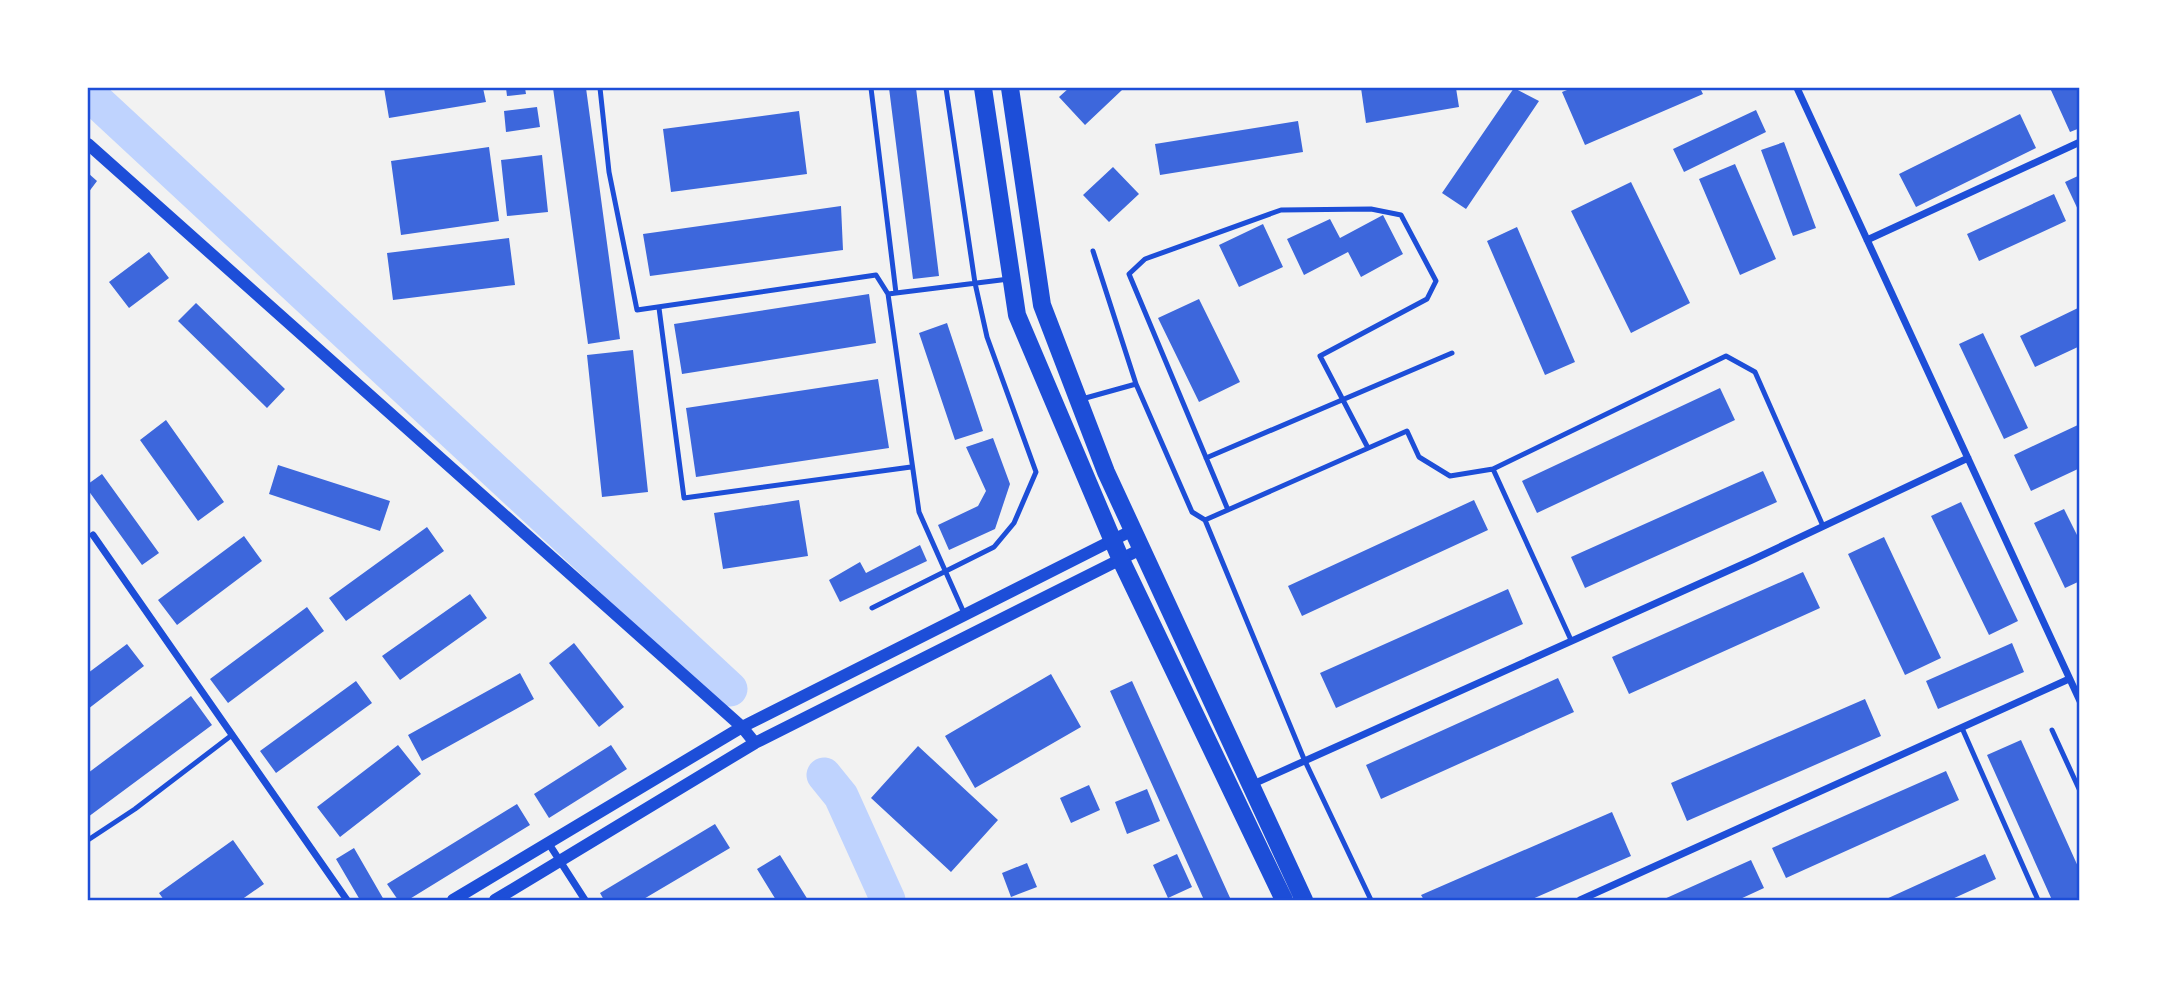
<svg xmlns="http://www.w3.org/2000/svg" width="2167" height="988" font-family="'Source Sans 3',sans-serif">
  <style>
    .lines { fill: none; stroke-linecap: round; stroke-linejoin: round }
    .river { stroke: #bfd3fe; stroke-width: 35 }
    .building { fill: #3d67dc }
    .service { stroke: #1d4ed8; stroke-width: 5 }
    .minor { stroke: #1d4ed8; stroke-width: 7 }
    .tertiary { stroke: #1d4ed8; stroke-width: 12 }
    .primary { stroke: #1d4ed8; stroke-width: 18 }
    .neatline { fill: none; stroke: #1d4ed8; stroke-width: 2.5 }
  </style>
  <rect width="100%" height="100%" fill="#f2f2f2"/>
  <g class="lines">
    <path class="river" d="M 88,93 L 730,689
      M 824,775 L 841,796 L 888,900"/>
  </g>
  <path class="building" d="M 384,88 L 483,88 L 486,102 L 389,118 Z
    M 506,88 L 525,88 L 526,94 L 507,96 Z
    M 553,88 L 586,88 L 620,339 L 588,344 Z
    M 889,88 L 916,88 L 939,276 L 913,279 Z
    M 1069,88 L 1119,88 L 1122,90 L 1085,125 L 1059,97 Z
    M 1361,88 L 1456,88 L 1459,107 L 1366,123 Z
    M 1514,88 L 1539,101 L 1466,209 L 1442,193 Z
    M 1572,88 L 1700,88 L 1703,94 L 1585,145 L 1562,92 Z
    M 2050,88 L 2080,88 L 2080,128 L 2070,132 Z
    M 537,107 L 540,127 L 506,132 L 504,111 Z
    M 1756,110 L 1766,132 L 1684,172 L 1673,149 Z
    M 799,111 L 807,174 L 671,192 L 663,129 Z
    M 2020,114 L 2036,148 L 1916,207 L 1899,174 Z
    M 1298,121 L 1303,152 L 1160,175 L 1155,144 Z
    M 1784,142 L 1816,228 L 1793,236 L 1761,150 Z
    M 489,147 L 499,221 L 401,235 L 391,161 Z
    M 542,155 L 548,212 L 507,216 L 501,160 Z
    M 1735,164 L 1776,259 L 1740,275 L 1699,179 Z
    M 1113,167 L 1139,194 L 1109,222 L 1083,195 Z
    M 88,173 L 97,181 L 88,193 Z
    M 2080,175 L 2080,214 L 2065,182 Z
    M 1631,182 L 1690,303 L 1631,333 L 1571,211 Z
    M 2054,194 L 2066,221 L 1979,261 L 1967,234 Z
    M 841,206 L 843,250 L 650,276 L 643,234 Z
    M 1383,215 L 1403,254 L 1361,277 L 1348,252 L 1304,275 L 1287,239 L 1330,219 L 1340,238 Z
    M 1263,224 L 1283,267 L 1239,287 L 1219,245 Z
    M 1517,227 L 1575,362 L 1545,375 L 1487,241 Z
    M 509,238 L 515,285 L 393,300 L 387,253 Z
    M 149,252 L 169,278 L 129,308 L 109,282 Z
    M 869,294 L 876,343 L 682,374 L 674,324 Z
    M 1199,299 L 1240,382 L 1199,402 L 1158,318 Z
    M 196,303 L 285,389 L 267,408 L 178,321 Z
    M 2080,307 L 2080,346 L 2035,367 L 2020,336 Z
    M 947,323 L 983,431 L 955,440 L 919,333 Z
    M 1983,333 L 2028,428 L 2004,439 L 1959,344 Z
    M 633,350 L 648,492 L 602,497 L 587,355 Z
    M 878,379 L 889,448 L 696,477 L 686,408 Z
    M 1720,388 L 1735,420 L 1537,513 L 1522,481 Z
    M 166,420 L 224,502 L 198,521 L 140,440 Z
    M 2080,424 L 2080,468 L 2031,491 L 2014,455 Z
    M 993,438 L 1010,484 L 995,529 L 949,550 L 938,525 L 978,506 L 986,491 L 966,447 Z
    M 278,465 L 390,501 L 380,531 L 269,494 Z
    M 1763,471 L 1777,502 L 1585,588 L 1571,557 Z
    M 102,474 L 159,553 L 142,565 L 88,490 L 88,484 Z
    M 799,500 L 808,556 L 723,569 L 714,513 Z
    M 1474,500 L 1488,530 L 1302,616 L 1288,586 Z
    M 1961,502 L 2018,621 L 1989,635 L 1931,516 Z
    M 2064,509 L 2080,541 L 2080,581 L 2065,588 L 2034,523 Z
    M 427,527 L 444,551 L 346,621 L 329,598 Z
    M 244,536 L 262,561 L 177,625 L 158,600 Z
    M 1884,537 L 1941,658 L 1905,675 L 1848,554 Z
    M 920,545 L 927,561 L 840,602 L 829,580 L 860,562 L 866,573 Z
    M 1803,572 L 1820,608 L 1629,694 L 1612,657 Z
    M 1508,589 L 1523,624 L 1336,708 L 1320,673 Z
    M 470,594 L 487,618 L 400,680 L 382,656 Z
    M 307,607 L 324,631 L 228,703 L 210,679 Z
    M 574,643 L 624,707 L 599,727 L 549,663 Z
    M 2012,643 L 2024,672 L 1938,709 L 1926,681 Z
    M 127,644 L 144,666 L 88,709 L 88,673 Z
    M 520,673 L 534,699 L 422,761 L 408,735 Z
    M 1051,674 L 1081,727 L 975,788 L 945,736 Z
    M 1558,678 L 1574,712 L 1381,799 L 1366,765 Z
    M 356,681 L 372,703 L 276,773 L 260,751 Z
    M 1132,681 L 1231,900 L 1204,900 L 1110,691 Z
    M 191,696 L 212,725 L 88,817 L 88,773 Z
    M 1865,699 L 1881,736 L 1687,821 L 1671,783 Z
    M 2021,740 L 2080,871 L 2080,900 L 2052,900 L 1987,755 Z
    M 398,745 L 421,774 L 340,837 L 317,807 Z
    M 611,745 L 627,769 L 549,818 L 534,794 Z
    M 918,746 L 998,820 L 951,872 L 871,798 Z
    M 1946,771 L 1959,800 L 1786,878 L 1772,848 Z
    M 1089,785 L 1100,810 L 1071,823 L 1060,798 Z
    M 1147,789 L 1160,821 L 1127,834 L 1115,802 Z
    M 517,804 L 530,825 L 408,900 L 398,900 L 387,884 Z
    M 1612,812 L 1631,856 L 1530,900 L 1424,900 L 1421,895 Z
    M 715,824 L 730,848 L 642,900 L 604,900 L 600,893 Z
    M 233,840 L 264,884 L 241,900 L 164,900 L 159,893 Z
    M 354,848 L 384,900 L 360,900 L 336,859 Z
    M 1177,854 L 1192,887 L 1168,898 L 1153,865 Z
    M 1985,854 L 1996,879 L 1950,900 L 1884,900 Z
    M 780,855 L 808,900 L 776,900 L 757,869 Z
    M 1751,860 L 1764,888 L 1738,900 L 1662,900 Z
    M 1027,863 L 1037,887 L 1011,897 L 1002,873 Z"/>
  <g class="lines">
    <path class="service" d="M 600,88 L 609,172 L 637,310 L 876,275 L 888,294
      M 871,88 L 896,293
      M 1093,251 L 1136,384 L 1192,512 L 1205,520 L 1407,431 L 1419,457 L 1450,476 L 1493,469
      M 659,308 L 684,498 L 911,467
      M 1082,399 L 1136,384
      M 1206,458 L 1452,353
      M 1228,510 L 1129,274 L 1145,259 L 1281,210 L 1371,209 L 1401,215 L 1436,281 L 1427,299 L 1320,356 L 1368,448
      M 1205,520 L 1304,759 L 1371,900
      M 872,608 L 994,547 L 1014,523 L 1036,472 L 987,337 L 975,283 L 946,88
      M 964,613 L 919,512 L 888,294 L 1009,279
      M 1571,640 L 1493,469 L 1726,356 L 1755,372 L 1823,526
      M 1962,728 L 2038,900
      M 2052,730 L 2080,791
      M 88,840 L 135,809 L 232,735"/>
    <path class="minor" d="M 1797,88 L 2080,701
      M 1867,240 L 2080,142
      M 93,535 L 347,900
      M 1251,785 L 1752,560 L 1968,458
      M 549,844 L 585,900
      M 1580,900 L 2069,679"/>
    <path class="tertiary" d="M 88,144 L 742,727 L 755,743
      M 453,900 L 742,727 L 1133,530
      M 495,900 L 755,743 L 1141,549"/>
    <path class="primary" d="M 983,88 L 1017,315 L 1121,560 L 1284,900
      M 1010,88 L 1042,305 L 1106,472 L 1304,900"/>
  </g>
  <rect width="2167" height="988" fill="none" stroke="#ffffff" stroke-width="178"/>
  <rect x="89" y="89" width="1989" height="810" class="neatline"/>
</svg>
